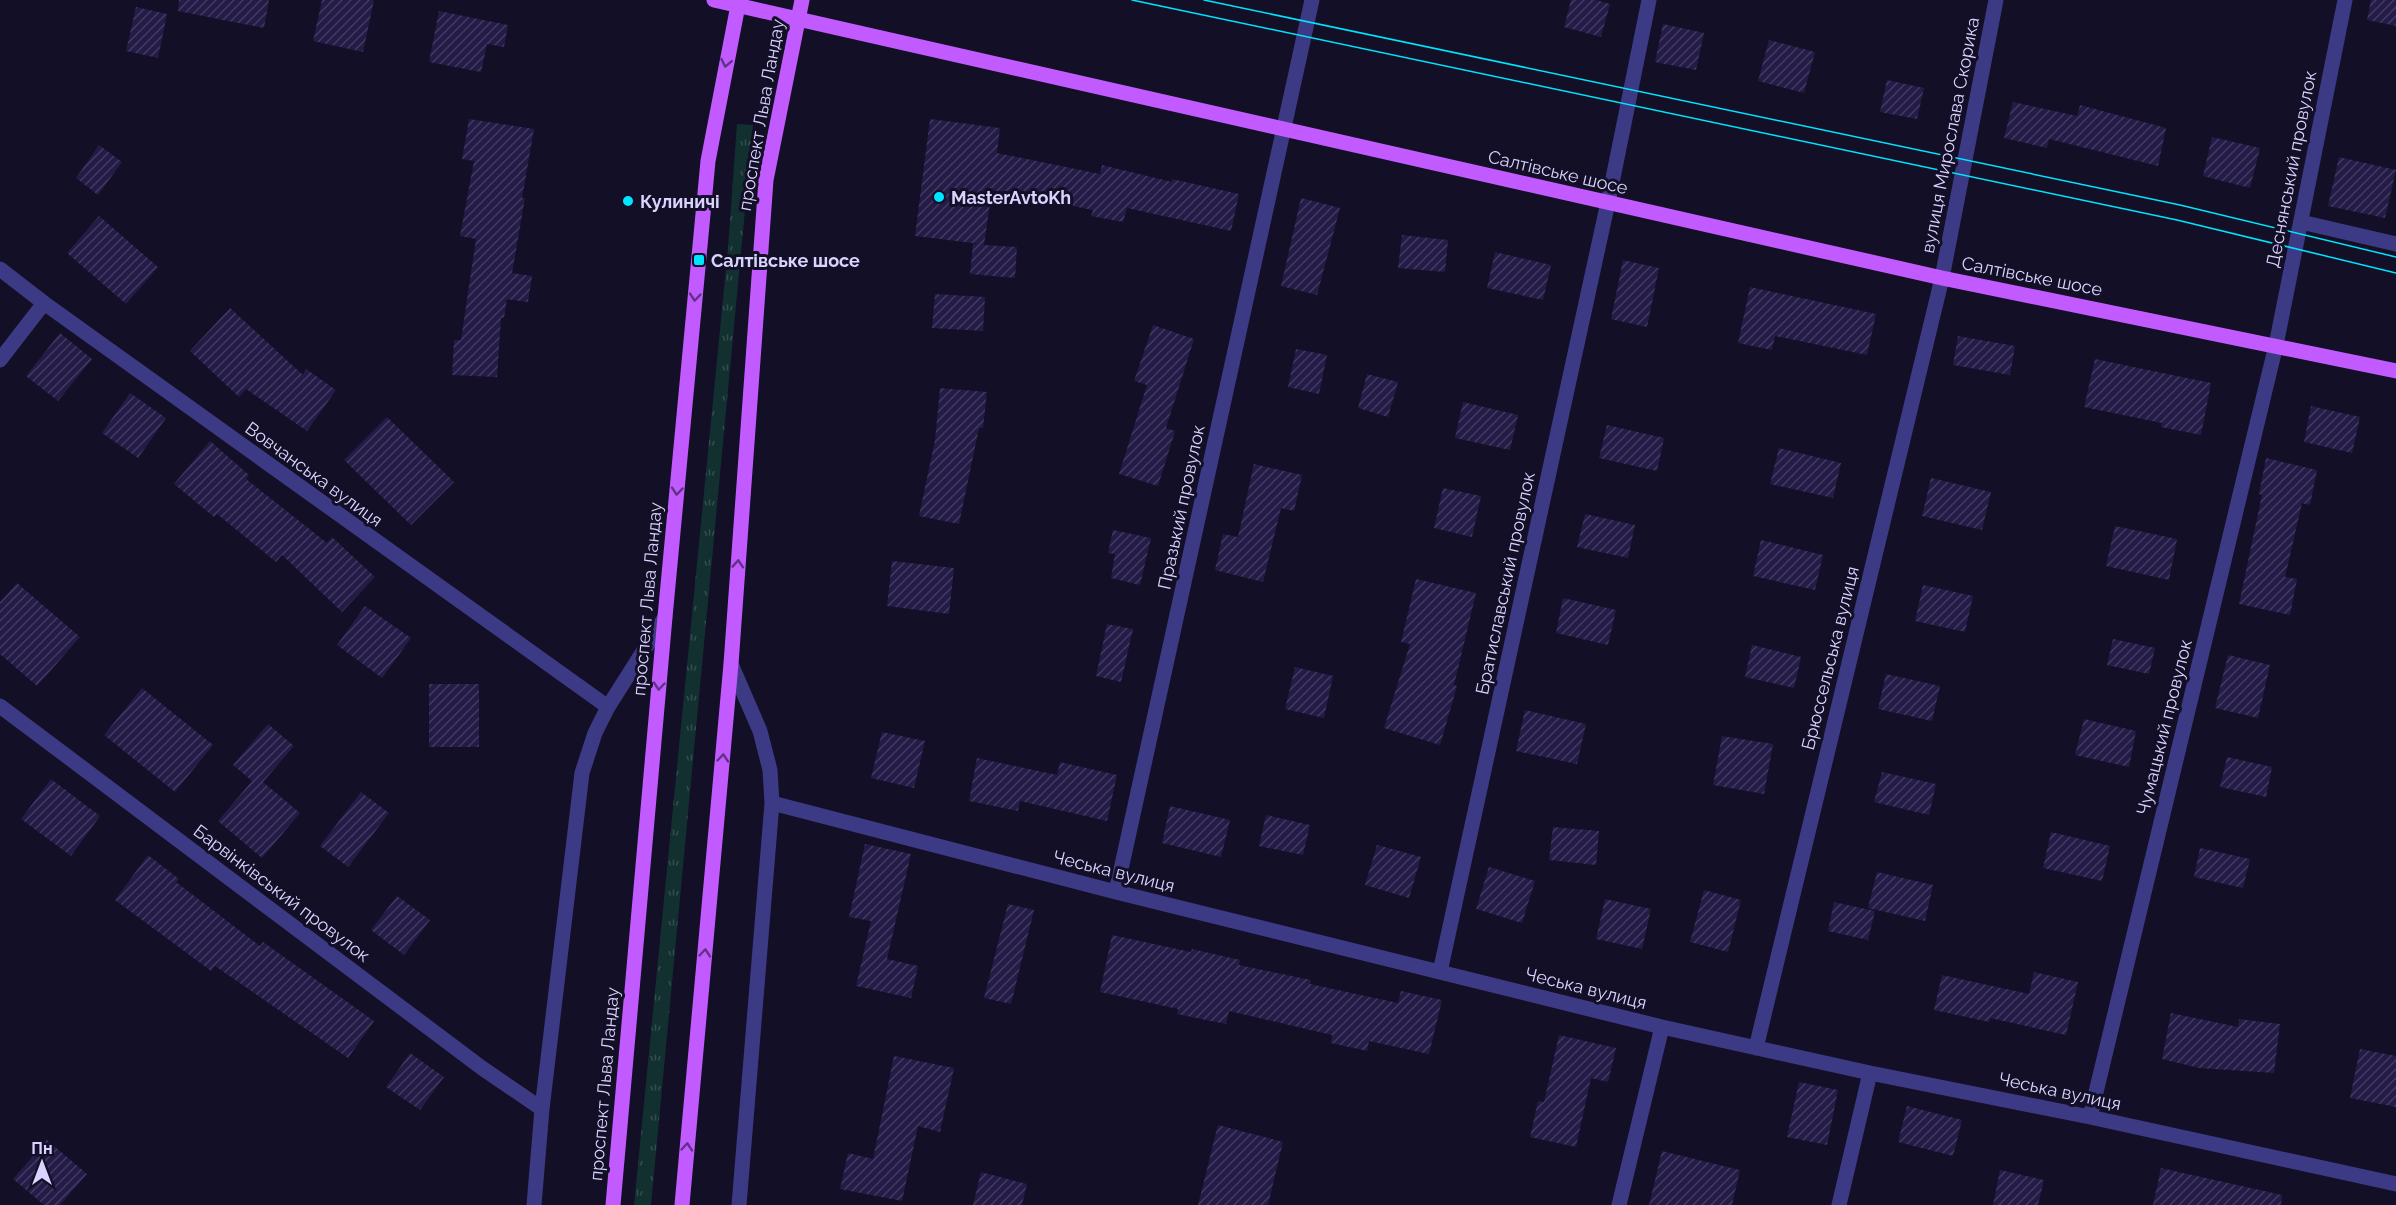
<svg xmlns="http://www.w3.org/2000/svg" width="2396" height="1205" font-family="Raleway,sans-serif">
  <style>
    .grass { fill: url(#grass-tufts) }
    .building { fill: url(#building-hatch) }
    .lines { fill: none; stroke-linecap: round; stroke-linejoin: round }
    .minor { stroke: #3d3a85; stroke-width: 15 }
    .primary { stroke: #c25bff; stroke-width: 15 }
    .tram { stroke: #00e5ff; stroke-width: 1.5 }
    .oneway { stroke: #623188 }
    .poi-dot { fill: #00e5ff; stroke: #130f26; stroke-width: 2 }
    .labels { text-anchor: middle; dominant-baseline: central; stroke-width: 6; stroke-linejoin: round; paint-order: stroke }
    .street-label { font-size: 18px; fill: #d9d4ff; stroke: #130f26 }
    .poi-label { font-size: 18px; font-weight: bold; fill: #d9d4ff; stroke: #130f26; text-anchor: start }
  </style>
  <defs>
    <pattern id="grass-tufts" width="24" height="20" patternUnits="userSpaceOnUse" patternTransform="scale(1.5)"><rect width="24" height="20" fill="#12302f"/><path d="M3 7l-1-3M5 7V3M7 7l1-3M15 17l-1-3M17 17v-4M19 17l1-3" fill="none" stroke="#344d4e"/></pattern>
    <pattern id="building-hatch" width="6" height="6" patternUnits="userSpaceOnUse" patternTransform="scale(1.5)"><rect width="6" height="6" fill="#241b47"/><path d="M-1 1l2-2M0 6l6-6M5 7l2-2" fill="none" stroke="#433b63"/></pattern>
  </defs>
  <rect width="100%" height="100%" fill="#130f26"/>
  <path class="grass" d="M 737,124 L 753,125 L 651,1205 L 634,1205 L 728,248 Z"/>
  <path class="building" d="M 179,0 L 269,0 L 264,28 L 178,11 Z
    M 322,0 L 374,0 L 363,52 L 313,41 Z
    M 1571,0 L 1596,0 L 1610,4 L 1601,37 L 1564,27 Z
    M 2371,0 L 2396,0 L 2396,26 L 2367,20 Z
    M 136,7 L 167,14 L 158,58 L 126,51 Z
    M 439,11 L 508,25 L 504,47 L 487,44 L 481,72 L 429,62 Z
    M 1663,24 L 1704,33 L 1696,70 L 1655,62 Z
    M 1769,40 L 1815,52 L 1804,93 L 1758,81 Z
    M 1887,80 L 1924,88 L 1917,119 L 1880,112 Z
    M 2013,102 L 2077,116 L 2080,105 L 2166,128 L 2158,166 L 2049,139 L 2047,148 L 2004,138 Z
    M 469,119 L 534,129 L 522,198 L 525,198 L 512,273 L 532,276 L 528,302 L 507,299 L 504,318 L 501,318 L 497,377 L 452,375 L 454,340 L 461,340 L 476,239 L 460,236 L 474,161 L 462,159 Z
    M 930,119 L 1000,128 L 997,153 L 1100,174 L 1102,165 L 1172,182 L 1172,179 L 1239,194 L 1231,231 L 1127,208 L 1123,222 L 1091,216 L 1093,210 L 992,190 L 984,245 L 1017,247 L 1015,278 L 970,274 L 973,244 L 980,244 L 915,236 Z
    M 2212,137 L 2260,148 L 2250,188 L 2203,176 Z
    M 99,145 L 122,162 L 98,195 L 76,178 Z
    M 2339,157 L 2396,170 L 2385,218 L 2328,206 Z
    M 1301,198 L 1340,208 L 1317,295 L 1281,286 Z
    M 99,216 L 158,267 L 126,304 L 67,253 Z
    M 1402,235 L 1448,240 L 1445,272 L 1398,268 Z
    M 1495,252 L 1551,265 L 1543,300 L 1487,288 Z
    M 1623,260 L 1659,268 L 1647,327 L 1611,319 Z
    M 1750,287 L 1876,314 L 1867,355 L 1775,336 L 1772,350 L 1738,343 Z
    M 935,294 L 985,297 L 983,331 L 932,328 Z
    M 230,308 L 303,375 L 306,369 L 336,390 L 307,431 L 246,389 L 239,397 L 190,351 Z
    M 1153,325 L 1194,339 L 1166,428 L 1175,431 L 1158,486 L 1119,474 L 1147,385 L 1134,381 Z
    M 60,333 L 92,359 L 58,401 L 26,376 Z
    M 1958,336 L 2015,346 L 2010,375 L 1953,365 Z
    M 1296,349 L 1327,355 L 1319,394 L 1288,387 Z
    M 2095,359 L 2211,383 L 2201,435 L 2161,427 L 2162,423 L 2084,407 Z
    M 1367,374 L 1398,382 L 1388,417 L 1358,408 Z
    M 940,388 L 987,392 L 983,428 L 979,428 L 959,524 L 919,516 L 935,440 Z
    M 130,393 L 166,418 L 138,458 L 102,433 Z
    M 1463,402 L 1518,415 L 1510,450 L 1455,438 Z
    M 2311,406 L 2360,417 L 2352,453 L 2304,442 Z
    M 387,417 L 454,482 L 411,525 L 344,460 Z
    M 1607,425 L 1664,438 L 1657,471 L 1599,458 Z
    M 210,441 L 249,475 L 246,479 L 327,543 L 332,537 L 375,577 L 342,612 L 282,555 L 276,562 L 217,514 L 214,517 L 174,484 Z
    M 1779,448 L 1841,463 L 1833,498 L 1770,484 Z
    M 2266,458 L 2317,470 L 2310,505 L 2302,503 L 2285,577 L 2297,579 L 2290,615 L 2239,604 L 2262,495 L 2259,494 Z
    M 1254,464 L 1302,475 L 1294,511 L 1281,508 L 1263,582 L 1215,570 L 1223,534 L 1238,537 Z
    M 1931,478 L 1991,492 L 1982,530 L 1922,516 Z
    M 1443,488 L 1481,496 L 1472,537 L 1434,528 Z
    M 1585,514 L 1635,525 L 1628,558 L 1577,547 Z
    M 2115,526 L 2177,539 L 2169,580 L 2106,566 Z
    M 1113,530 L 1151,538 L 1140,585 L 1111,578 L 1115,554 L 1108,553 Z
    M 1761,540 L 1823,555 L 1815,590 L 1753,576 Z
    M 892,561 L 954,568 L 949,614 L 887,606 Z
    M 1416,579 L 1476,593 L 1454,685 L 1457,686 L 1440,745 L 1384,728 L 1410,644 L 1401,642 Z
    M 17,583 L 80,637 L 37,686 L 0,654 L 0,602 Z
    M 1923,585 L 1973,596 L 1965,632 L 1915,621 Z
    M 1563,598 L 1616,610 L 1608,645 L 1556,633 Z
    M 365,606 L 411,638 L 382,678 L 337,645 Z
    M 1107,624 L 1133,629 L 1121,682 L 1096,676 Z
    M 2113,639 L 2155,648 L 2149,674 L 2107,665 Z
    M 1752,645 L 1801,657 L 1794,688 L 1745,677 Z
    M 2228,655 L 2270,665 L 2258,718 L 2215,708 Z
    M 1295,667 L 1333,676 L 1324,718 L 1285,709 Z
    M 1886,674 L 1940,686 L 1932,721 L 1878,709 Z
    M 429,684 L 479,684 L 479,747 L 429,747 Z
    M 142,688 L 213,745 L 175,792 L 104,735 Z
    M 1525,710 L 1586,724 L 1577,764 L 1516,751 Z
    M 2084,719 L 2136,731 L 2129,767 L 2075,755 Z
    M 268,724 L 294,746 L 263,782 L 300,813 L 262,858 L 218,821 L 252,781 L 233,765 Z
    M 882,732 L 925,741 L 914,788 L 871,778 Z
    M 1722,736 L 1773,744 L 1764,794 L 1713,785 Z
    M 2227,757 L 2272,767 L 2266,797 L 2220,787 Z
    M 977,758 L 1057,775 L 1060,762 L 1117,775 L 1107,821 L 1020,801 L 1018,811 L 969,801 Z
    M 1882,772 L 1936,784 L 1929,815 L 1874,802 Z
    M 51,779 L 100,816 L 71,856 L 21,819 Z
    M 361,792 L 389,813 L 348,867 L 320,846 Z
    M 1170,806 L 1230,820 L 1221,857 L 1162,843 Z
    M 1266,815 L 1310,825 L 1303,855 L 1259,846 Z
    M 1553,827 L 1599,831 L 1596,865 L 1549,860 Z
    M 2051,832 L 2110,846 L 2102,881 L 2043,868 Z
    M 865,844 L 911,854 L 887,959 L 918,966 L 911,998 L 856,986 L 871,921 L 849,917 Z
    M 1377,845 L 1421,857 L 1409,898 L 1365,885 Z
    M 2200,848 L 2250,859 L 2243,888 L 2194,877 Z
    M 148,855 L 179,879 L 176,882 L 260,946 L 263,942 L 374,1021 L 348,1058 L 215,966 L 211,971 L 115,900 Z
    M 1489,867 L 1535,881 L 1522,923 L 1476,909 Z
    M 1877,872 L 1933,885 L 1925,921 L 1868,908 Z
    M 1704,890 L 1741,900 L 1728,952 L 1690,942 Z
    M 397,896 L 430,920 L 404,955 L 371,930 Z
    M 1605,899 L 1651,909 L 1642,949 L 1596,939 Z
    M 1834,902 L 1875,911 L 1868,940 L 1828,931 Z
    M 1008,904 L 1034,910 L 1011,1004 L 984,998 Z
    M 1112,935 L 1191,952 L 1192,949 L 1240,960 L 1239,965 L 1311,980 L 1310,984 L 1398,1003 L 1401,991 L 1442,1000 L 1429,1054 L 1369,1041 L 1367,1051 L 1331,1043 L 1332,1035 L 1229,1011 L 1226,1024 L 1177,1014 L 1178,1009 L 1100,992 Z
    M 2034,972 L 2078,982 L 2066,1035 L 1990,1018 L 1989,1022 L 1934,1010 L 1942,975 L 2029,994 Z
    M 2171,1013 L 2238,1027 L 2239,1019 L 2280,1024 L 2274,1073 L 2199,1068 L 2162,1059 Z
    M 1559,1035 L 1616,1048 L 1608,1082 L 1591,1078 L 1576,1147 L 1530,1137 L 1538,1101 L 1544,1102 Z
    M 2360,1049 L 2396,1056 L 2396,1107 L 2350,1098 Z
    M 410,1053 L 444,1077 L 420,1110 L 386,1087 Z
    M 894,1056 L 954,1068 L 940,1132 L 918,1126 L 902,1201 L 840,1189 L 848,1153 L 873,1159 Z
    M 1799,1082 L 1838,1090 L 1827,1145 L 1787,1137 Z
    M 1907,1106 L 1962,1120 L 1953,1156 L 1898,1142 Z
    M 1218,1125 L 1283,1142 L 1268,1205 L 1198,1205 Z
    M 47,1140 L 87,1174 L 60,1205 L 44,1205 L 13,1179 Z
    M 1662,1151 L 1740,1170 L 1732,1205 L 1649,1205 Z
    M 2161,1168 L 2282,1195 L 2281,1205 L 2153,1205 Z
    M 2000,1170 L 2044,1180 L 2038,1205 L 1993,1205 Z
    M 981,1172 L 1027,1184 L 1022,1205 L 973,1205 Z"/>
  <g class="lines">
    <path class="minor" d="M 2301,222 L 2396,244
      M 0,269 L 44,303 L 608,707
      M 0,360 L 44,303
      M 731,664 L 760,731 L 770,770 L 772,803 L 739,1205
      M 0,706 L 482,1068 L 542,1109
      M 772,803 L 1116,892 L 1662,1027 L 1870,1073 L 2090,1117 L 2396,1184
      M 1116,892 L 1312,0
      M 1440,972 L 1610,193 L 1649,0
      M 1756,1048 L 1942,278 L 1996,0
      M 2090,1117 L 2276,345 L 2345,0
      M 534,1205 L 542,1109 L 582,773 L 595,733 L 608,707 L 665,617
      M 1619,1205 L 1662,1027
      M 1839,1205 L 1870,1073"/>
    <path class="primary" d="M 714,0 L 1942,278 L 2396,371
      M 613,1205 L 665,617 L 708,161 L 739,0
      M 682,1205 L 731,664 L 766,180 L 802,0"/>
    <path class="tram" d="M 1132,0 L 2177,220 L 2396,273
      M 1204,0 L 2180,205 L 2396,257"/>
  </g>
  <defs><path id="oneway-chevron" d="M-2-3.5L2.5 0L-2 3.5" fill="none" stroke-width="1.6" stroke-linecap="round" stroke-linejoin="round" transform="scale(1.5)"/></defs>
  <g class="oneway">
    <use href="#oneway-chevron" transform="translate(726 63) rotate(101)"/>
    <use href="#oneway-chevron" transform="translate(695 297) rotate(95)"/>
    <use href="#oneway-chevron" transform="translate(677 491) rotate(95)"/>
    <use href="#oneway-chevron" transform="translate(738 564) rotate(-86)"/>
    <use href="#oneway-chevron" transform="translate(659 686) rotate(95)"/>
    <use href="#oneway-chevron" transform="translate(723 758) rotate(-85)"/>
    <use href="#oneway-chevron" transform="translate(705 953) rotate(-85)"/>
    <use href="#oneway-chevron" transform="translate(687 1147) rotate(-85)"/>
  </g>
  <g class="poi-dot">
    <circle cx="939" cy="197" r="6"/>
    <circle cx="628" cy="201" r="6"/>
    <rect x="693" y="254" width="12" height="12" rx="3"/>
  </g>
  <g class="labels">
    <g class="street-label">
      <text transform="translate(761 115) rotate(-80)">проспект Льва Ландау</text>
      <text transform="translate(1950 135) rotate(-79)">вулиця Мирослава Скорика</text>
      <text transform="translate(2291 169) rotate(-79)">Деснянський провулок</text>
      <text transform="translate(1558 172) rotate(13)">Салтівське шосе</text>
      <text transform="translate(2032 276) rotate(11)">Салтівське шосе</text>
      <text transform="translate(314 474) rotate(36)">Вовчанська вулиця</text>
      <text transform="translate(1181 507) rotate(-78)">Празький провулок</text>
      <text transform="translate(1505 583) rotate(-78)">Братиславський провулок</text>
      <text transform="translate(647 599) rotate(-85)">проспект Льва Ландау</text>
      <text transform="translate(1830 658) rotate(-76)">Брюссельська вулиця</text>
      <text transform="translate(2164 727) rotate(-76)">Чумацький провулок</text>
      <text transform="translate(1114 871) rotate(14)">Чеська вулиця</text>
      <text transform="translate(282 893) rotate(37)">Барвінківський провулок</text>
      <text transform="translate(1586 988) rotate(14)">Чеська вулиця</text>
      <text transform="translate(604 1084) rotate(-85)">проспект Льва Ландау</text>
      <text transform="translate(2060 1091) rotate(12)">Чеська вулиця</text>
    </g>
    <g class="poi-label">
      <text x="951" y="197">MasterAvtoKh</text>
      <text x="640" y="201">Кулиничі</text>
      <text x="711" y="260">Салтівське шосе</text>
    </g>
  </g>
  <g transform="translate(42 1163)" stroke="#130f26" stroke-width="4.5" paint-order="stroke">
  <path d="M0-4.5L10 22L0 15L-10 22Z" fill="#d9d4ff"/>
  <text y="-9" font-size="16" font-weight="bold" text-anchor="middle" fill="#d9d4ff">Пн</text>
  </g>
</svg>
